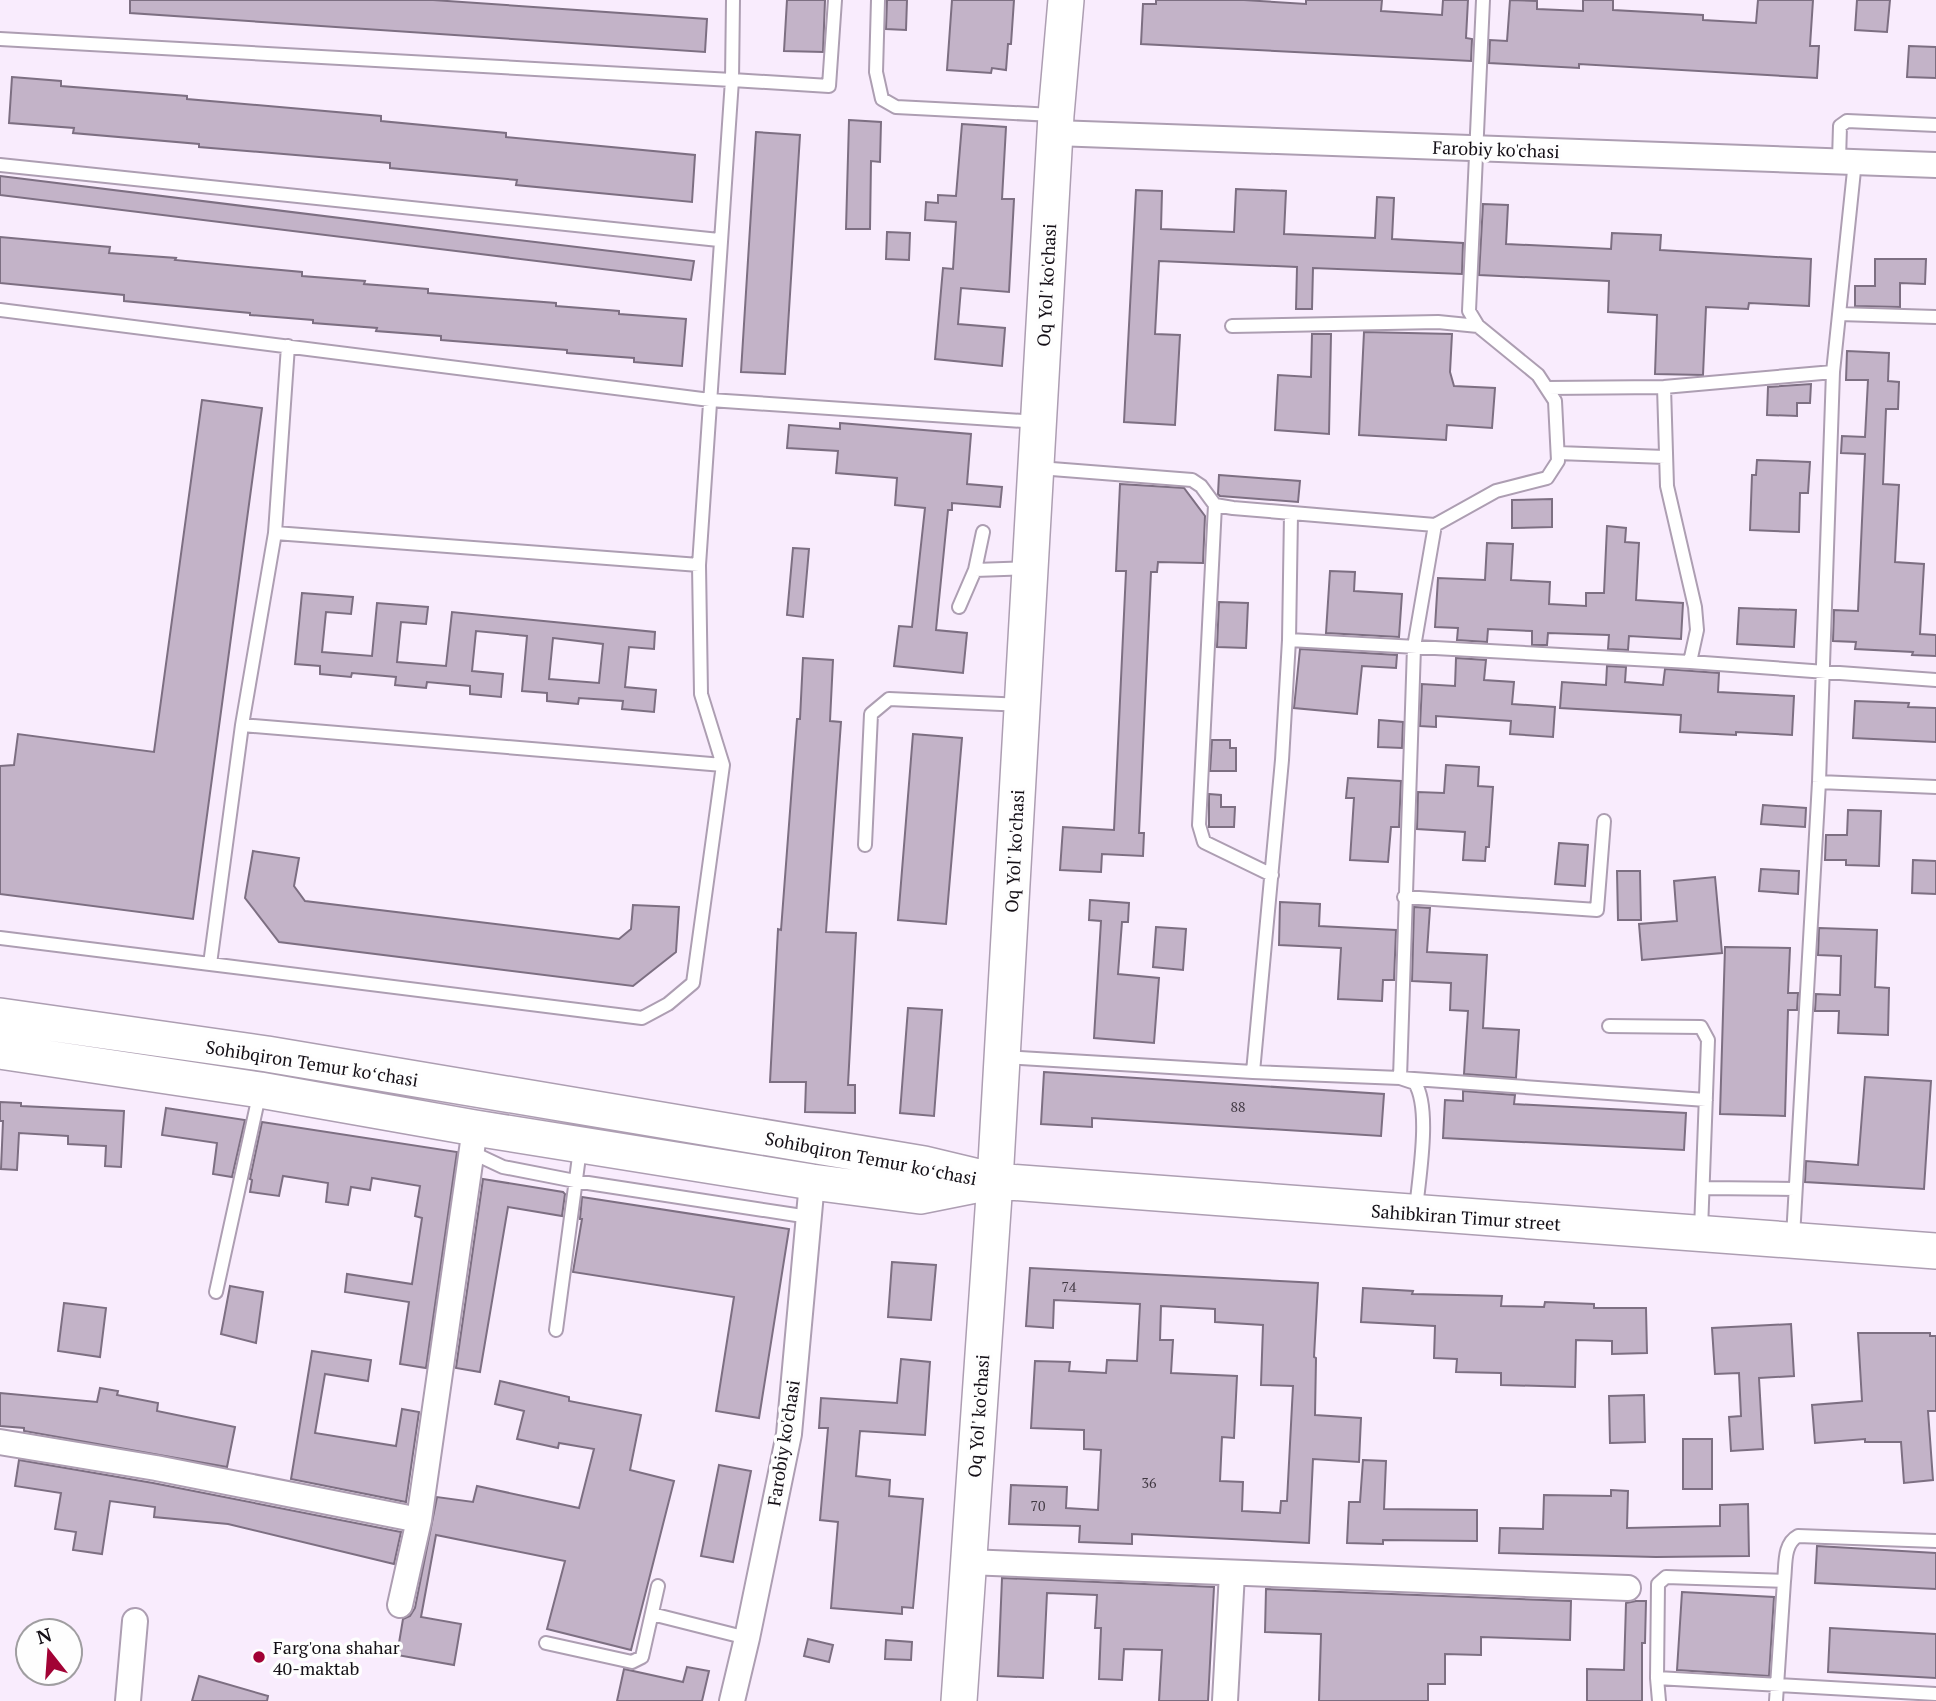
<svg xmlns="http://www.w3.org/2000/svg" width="1936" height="1701" font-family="'PT Serif',serif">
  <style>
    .building { fill: #c3b3c8; stroke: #7d6f82; stroke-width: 2; fill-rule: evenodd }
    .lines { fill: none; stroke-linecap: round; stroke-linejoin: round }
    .lane-casing { stroke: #ad9eb2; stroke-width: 16 }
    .street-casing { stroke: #ad9eb2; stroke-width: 28 }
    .secondary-casing { stroke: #ad9eb2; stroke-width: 38 }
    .lane { stroke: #fff; stroke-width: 12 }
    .street { stroke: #fff; stroke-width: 24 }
    .secondary { stroke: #fff; stroke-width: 35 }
    .poi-dot { fill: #a20235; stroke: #fefefe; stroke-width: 2.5 }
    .labels { text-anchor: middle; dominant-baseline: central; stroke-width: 7; stroke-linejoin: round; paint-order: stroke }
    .number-label { font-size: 14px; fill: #403842 }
    .street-label { font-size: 18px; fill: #140f16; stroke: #fefefe }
    .poi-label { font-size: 18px; fill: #140f16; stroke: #fefefe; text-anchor: start }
  </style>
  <rect width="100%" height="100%" fill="#f9ecfd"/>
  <path class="building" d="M 130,0 L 433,0 L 707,19 L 705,52 L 130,13 Z
    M 787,0 L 825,0 L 823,52 L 784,51 Z
    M 887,0 L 907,0 L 906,30 L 886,29 Z
    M 952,0 L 1014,0 L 1011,44 L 1008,44 L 1006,70 L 992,68 L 991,73 L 947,70 Z
    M 1156,0 L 1244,0 L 1306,4 L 1306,0 L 1382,0 L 1381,11 L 1442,15 L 1443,0 L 1468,0 L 1466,38 L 1472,39 L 1471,61 L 1141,44 L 1143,4 L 1156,4 Z
    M 1510,0 L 1537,1 L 1537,9 L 1583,11 L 1583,0 L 1613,0 L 1613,10 L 1703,15 L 1703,20 L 1756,23 L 1758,0 L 1813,0 L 1810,46 L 1819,46 L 1817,78 L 1579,64 L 1579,68 L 1489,63 L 1490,40 L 1507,41 Z
    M 1857,0 L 1890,0 L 1887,32 L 1855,30 Z
    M 1909,46 L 1936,47 L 1936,78 L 1907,77 Z
    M 12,77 L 61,81 L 61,86 L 187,96 L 187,99 L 381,116 L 381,121 L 506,133 L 506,137 L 695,155 L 692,202 L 516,185 L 517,180 L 390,168 L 390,163 L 199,147 L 199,144 L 73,133 L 74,128 L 9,123 Z
    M 849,120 L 881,122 L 880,162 L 871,161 L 870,229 L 846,229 Z
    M 962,124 L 1006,127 L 1002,199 L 1014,199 L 1009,292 L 961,288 L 958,324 L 1005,328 L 1002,366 L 935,359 L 943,268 L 953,269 L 956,222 L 925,220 L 926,202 L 938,203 L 938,195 L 956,196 Z
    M 756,132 L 800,135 L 785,374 L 741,372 Z
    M 0,176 L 502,238 L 694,261 L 691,280 L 627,272 L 0,195 Z
    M 1236,189 L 1286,191 L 1284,234 L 1375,238 L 1377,197 L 1394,198 L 1392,239 L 1463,243 L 1462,274 L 1313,268 L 1312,309 L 1296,309 L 1297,267 L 1159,261 L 1155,334 L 1180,335 L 1175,425 L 1124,422 L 1136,190 L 1162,191 L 1161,229 L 1234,232 Z
    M 1483,204 L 1508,205 L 1506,244 L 1611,249 L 1612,233 L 1661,235 L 1660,250 L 1811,259 L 1809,306 L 1749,303 L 1748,309 L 1706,307 L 1703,375 L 1655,374 L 1657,315 L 1608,312 L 1609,281 L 1479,275 Z
    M 887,232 L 910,233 L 909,260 L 886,259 Z
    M 0,237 L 110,247 L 109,253 L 176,258 L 175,260 L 302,272 L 302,276 L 365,281 L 364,284 L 428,289 L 428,293 L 556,303 L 556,306 L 619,311 L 619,314 L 686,319 L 682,366 L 634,362 L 634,358 L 567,353 L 567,350 L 441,340 L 441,336 L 376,331 L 377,328 L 313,323 L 313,320 L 250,315 L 250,313 L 124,301 L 124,295 L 0,283 Z
    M 1875,259 L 1926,259 L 1925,284 L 1900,283 L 1900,307 L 1855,306 L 1855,286 L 1875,286 Z
    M 1364,332 L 1452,334 L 1450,372 L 1454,386 L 1495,388 L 1492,428 L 1447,425 L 1446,440 L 1359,435 Z
    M 1312,334 L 1331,334 L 1329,434 L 1275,430 L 1278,375 L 1311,377 Z
    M 1847,351 L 1889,353 L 1888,381 L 1899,382 L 1898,409 L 1886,409 L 1883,484 L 1899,485 L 1895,562 L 1924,564 L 1920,634 L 1936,635 L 1936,656 L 1912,655 L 1913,652 L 1855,649 L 1856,642 L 1833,641 L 1834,610 L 1858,611 L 1861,543 L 1865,454 L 1841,453 L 1842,436 L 1865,437 L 1868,380 L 1846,380 Z
    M 1811,384 L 1810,403 L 1797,403 L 1797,416 L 1767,415 L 1768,387 Z
    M 202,400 L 262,408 L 193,919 L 0,894 L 0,766 L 14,765 L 18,734 L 154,752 Z
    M 840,423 L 971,434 L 967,484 L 1002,487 L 1000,507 L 952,503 L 952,510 L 948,510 L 936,630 L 967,633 L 963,673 L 894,666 L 899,626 L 912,627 L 925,508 L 895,505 L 897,478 L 836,473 L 838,451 L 787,448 L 789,425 L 840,429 Z
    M 1757,460 L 1810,462 L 1808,493 L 1800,493 L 1799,532 L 1750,530 L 1752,475 L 1756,475 Z
    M 1219,475 L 1300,481 L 1298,502 L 1220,496 L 1218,494 Z
    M 1120,484 L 1184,488 L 1205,516 L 1203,563 L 1158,562 L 1157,572 L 1151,572 L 1139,833 L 1144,833 L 1143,856 L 1102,854 L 1101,872 L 1060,870 L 1063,827 L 1114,830 L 1126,571 L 1116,571 Z
    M 1552,499 L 1552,527 L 1512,528 L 1512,500 Z
    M 1607,526 L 1626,528 L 1625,542 L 1639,543 L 1636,600 L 1683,603 L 1681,639 L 1629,636 L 1628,650 L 1608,649 L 1609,635 L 1548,633 L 1547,645 L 1532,645 L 1532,631 L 1488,629 L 1487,642 L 1457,640 L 1458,628 L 1435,627 L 1438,578 L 1485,580 L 1487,543 L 1513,544 L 1511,580 L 1550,582 L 1549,604 L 1586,606 L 1586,593 L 1604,593 Z
    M 793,548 L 809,549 L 803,617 L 787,615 Z
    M 1330,571 L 1355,572 L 1354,591 L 1402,594 L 1399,637 L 1326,633 Z
    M 302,593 L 353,597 L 351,614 L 326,612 L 322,652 L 372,656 L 377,603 L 428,607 L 426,624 L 401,622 L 397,662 L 446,666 L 452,612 L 655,632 L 654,649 L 629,647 L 625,687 L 656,690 L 654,712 L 622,709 L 623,701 L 579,698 L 578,704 L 547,701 L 547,693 L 522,691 L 527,636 L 476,631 L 472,671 L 503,674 L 501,697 L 470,694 L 470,686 L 427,682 L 426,688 L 395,685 L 396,677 L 352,673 L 351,677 L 320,674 L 320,666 L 295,664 ZM 553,638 L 603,644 L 599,683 L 549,679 Z
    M 1219,602 L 1248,603 L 1246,648 L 1217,647 Z
    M 1739,608 L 1796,610 L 1794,647 L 1737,644 Z
    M 1300,649 L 1397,655 L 1396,668 L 1362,666 L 1357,714 L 1294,708 Z
    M 803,658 L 833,660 L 830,721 L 841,722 L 826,932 L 856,933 L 848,1085 L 855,1085 L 855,1113 L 805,1112 L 806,1082 L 770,1082 L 778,929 L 781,930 L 797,719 L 800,719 Z
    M 1456,658 L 1486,660 L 1484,680 L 1514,682 L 1512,704 L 1555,707 L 1553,737 L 1510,734 L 1511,721 L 1436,716 L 1436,727 L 1420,726 L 1422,684 L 1455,686 Z
    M 1607,666 L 1626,667 L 1625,682 L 1663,685 L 1665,669 L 1719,673 L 1718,692 L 1794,696 L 1792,735 L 1736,732 L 1736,735 L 1680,732 L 1681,715 L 1560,708 L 1562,682 L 1606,685 Z
    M 1855,701 L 1909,703 L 1908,707 L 1936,708 L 1936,742 L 1853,738 Z
    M 1379,720 L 1403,722 L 1402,748 L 1378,747 Z
    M 913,734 L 962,738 L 946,924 L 898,920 Z
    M 1212,740 L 1230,740 L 1230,748 L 1236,748 L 1236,771 L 1210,771 Z
    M 1446,765 L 1479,767 L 1478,786 L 1493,787 L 1489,847 L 1486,847 L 1485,861 L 1463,860 L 1465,832 L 1417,829 L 1418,792 L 1444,793 Z
    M 1348,778 L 1401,781 L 1399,827 L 1391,827 L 1388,862 L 1350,860 L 1354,798 L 1346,798 Z
    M 1209,794 L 1221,795 L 1221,807 L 1235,807 L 1234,827 L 1209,827 Z
    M 1763,805 L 1806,808 L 1805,827 L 1761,824 Z
    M 1848,810 L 1881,811 L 1879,866 L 1846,865 L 1846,860 L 1825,860 L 1826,835 L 1847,835 Z
    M 1559,843 L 1588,845 L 1585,886 L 1555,884 Z
    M 253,851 L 299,858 L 294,886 L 305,901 L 619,939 L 631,929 L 633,905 L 679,907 L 676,952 L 633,986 L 279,942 L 245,898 Z
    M 1913,860 L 1936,861 L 1936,894 L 1912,893 Z
    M 1761,869 L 1799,871 L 1798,894 L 1759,891 Z
    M 1617,871 L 1640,871 L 1641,920 L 1618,920 Z
    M 1715,877 L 1722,953 L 1642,960 L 1639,924 L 1677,921 L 1674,881 Z
    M 1090,900 L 1129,903 L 1128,922 L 1122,922 L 1118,974 L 1159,978 L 1154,1043 L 1094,1038 L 1101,921 L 1089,920 Z
    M 1280,902 L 1320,904 L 1319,926 L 1396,930 L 1394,980 L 1383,980 L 1382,1001 L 1338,999 L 1341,948 L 1279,945 Z
    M 1414,907 L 1430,908 L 1427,952 L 1487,955 L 1483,1028 L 1519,1030 L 1516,1078 L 1464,1074 L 1468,1011 L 1450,1010 L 1451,983 L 1412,981 Z
    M 1156,927 L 1186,929 L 1183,970 L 1153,967 Z
    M 1819,928 L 1877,930 L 1875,987 L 1889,988 L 1888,1035 L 1838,1033 L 1839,1011 L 1815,1011 L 1816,994 L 1840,995 L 1841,956 L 1818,955 Z
    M 1725,947 L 1790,948 L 1788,993 L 1798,993 L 1797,1010 L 1788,1010 L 1785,1116 L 1720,1114 Z
    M 908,1008 L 942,1010 L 934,1116 L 900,1113 Z
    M 1044,1072 L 1384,1094 L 1381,1136 L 1092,1118 L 1092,1127 L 1041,1124 Z
    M 1865,1077 L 1931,1081 L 1924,1189 L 1805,1182 L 1806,1161 L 1858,1165 Z
    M 1463,1091 L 1515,1095 L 1514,1104 L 1686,1113 L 1684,1150 L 1443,1138 L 1445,1100 L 1463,1101 Z
    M 0,1102 L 21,1103 L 21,1106 L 124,1111 L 121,1167 L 105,1166 L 106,1146 L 68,1144 L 68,1136 L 19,1133 L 17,1170 L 1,1169 L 3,1121 L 0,1121 Z
    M 166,1108 L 245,1120 L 232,1177 L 213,1174 L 217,1143 L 162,1135 Z
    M 262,1122 L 457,1152 L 426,1368 L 400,1364 L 409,1302 L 345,1292 L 347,1274 L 412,1284 L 422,1218 L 415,1216 L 420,1186 L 372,1178 L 370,1190 L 351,1187 L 348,1205 L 326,1202 L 328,1183 L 283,1176 L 279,1196 L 250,1192 L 252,1180 L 250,1179 Z
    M 483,1179 L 563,1192 L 565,1194 L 562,1216 L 508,1207 L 480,1372 L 456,1368 Z
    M 582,1197 L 789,1229 L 759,1418 L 716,1411 L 734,1297 L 573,1272 L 582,1219 L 580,1219 Z
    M 892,1262 L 936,1265 L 931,1320 L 888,1317 Z
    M 1030,1268 L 1318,1283 L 1314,1357 L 1316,1358 L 1315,1415 L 1361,1418 L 1359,1462 L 1313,1459 L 1309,1543 L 1132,1534 L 1132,1544 L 1079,1542 L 1080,1526 L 1009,1524 L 1011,1485 L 1067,1487 L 1066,1508 L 1098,1510 L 1101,1450 L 1084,1449 L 1084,1430 L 1031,1428 L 1035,1361 L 1070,1362 L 1069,1371 L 1106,1373 L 1107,1360 L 1137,1361 L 1140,1304 L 1054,1300 L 1053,1328 L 1026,1326 ZM 1161,1306 L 1215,1309 L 1215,1322 L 1263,1325 L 1261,1385 L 1293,1386 L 1287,1501 L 1281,1501 L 1280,1513 L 1242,1511 L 1243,1482 L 1220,1481 L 1222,1437 L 1234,1438 L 1237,1376 L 1171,1373 L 1173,1340 L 1160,1340 Z
    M 230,1286 L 263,1292 L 256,1343 L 221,1334 Z
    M 1363,1288 L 1413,1291 L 1412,1294 L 1502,1296 L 1501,1306 L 1544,1307 L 1545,1302 L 1594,1304 L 1594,1308 L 1646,1308 L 1647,1353 L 1612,1354 L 1612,1341 L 1576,1340 L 1575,1387 L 1501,1385 L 1501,1373 L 1456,1372 L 1457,1359 L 1434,1358 L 1435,1326 L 1361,1322 Z
    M 64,1303 L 106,1308 L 100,1357 L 58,1351 Z
    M 1791,1324 L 1794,1376 L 1759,1378 L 1763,1449 L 1731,1451 L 1729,1417 L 1741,1416 L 1739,1373 L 1715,1374 L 1712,1328 Z
    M 1858,1333 L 1930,1333 L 1930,1336 L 1936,1336 L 1936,1411 L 1928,1411 L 1933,1480 L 1904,1483 L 1901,1442 L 1865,1442 L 1865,1439 L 1815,1443 L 1812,1405 L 1862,1401 Z
    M 312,1351 L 371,1360 L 368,1381 L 325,1374 L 315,1433 L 396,1446 L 402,1409 L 419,1412 L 406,1502 L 291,1479 Z
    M 901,1359 L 930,1362 L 925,1435 L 860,1431 L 856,1476 L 890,1480 L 889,1496 L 923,1499 L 913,1608 L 902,1607 L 902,1614 L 831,1608 L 838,1522 L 820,1520 L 828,1428 L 819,1428 L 821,1398 L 897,1403 Z
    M 500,1381 L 569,1397 L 569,1401 L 641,1415 L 630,1470 L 674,1481 L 631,1650 L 547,1629 L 565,1561 L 436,1535 L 421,1617 L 461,1624 L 454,1665 L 397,1655 L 403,1619 L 410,1616 L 415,1608 L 437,1497 L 473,1502 L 477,1486 L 579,1508 L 594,1449 L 559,1443 L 558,1448 L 517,1439 L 524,1411 L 495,1404 Z
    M 100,1388 L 118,1391 L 117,1395 L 158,1403 L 157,1411 L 235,1427 L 227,1467 L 24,1431 L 24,1428 L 0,1426 L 0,1393 L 97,1402 Z
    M 1644,1395 L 1645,1442 L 1610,1443 L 1609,1396 Z
    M 1683,1439 L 1712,1439 L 1712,1489 L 1683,1489 Z
    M 19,1460 L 153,1483 L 401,1532 L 394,1564 L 228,1524 L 154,1517 L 155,1507 L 110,1501 L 102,1554 L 73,1550 L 76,1532 L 55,1529 L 61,1493 L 15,1486 Z
    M 1363,1460 L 1386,1461 L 1384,1509 L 1477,1510 L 1477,1541 L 1383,1540 L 1383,1544 L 1347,1543 L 1349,1502 L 1360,1502 Z
    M 719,1465 L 751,1471 L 733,1562 L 701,1556 Z
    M 1611,1490 L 1628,1491 L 1627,1528 L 1720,1526 L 1720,1505 L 1748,1504 L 1749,1556 L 1656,1557 L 1499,1553 L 1500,1528 L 1543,1529 L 1544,1495 L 1611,1496 Z
    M 1817,1546 L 1936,1553 L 1936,1589 L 1815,1583 Z
    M 1002,1578 L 1214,1587 L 1208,1701 L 1159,1701 L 1162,1650 L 1124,1649 L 1122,1680 L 1099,1679 L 1101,1628 L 1095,1628 L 1097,1595 L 1047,1593 L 1043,1678 L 998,1676 Z
    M 1266,1589 L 1571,1601 L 1570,1640 L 1481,1637 L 1481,1655 L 1445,1654 L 1445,1684 L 1428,1684 L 1428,1701 L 1319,1701 L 1321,1634 L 1265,1632 Z
    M 1682,1592 L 1774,1597 L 1769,1676 L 1677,1670 Z
    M 1636,1601 L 1646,1601 L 1645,1643 L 1642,1643 L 1642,1701 L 1587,1701 L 1587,1669 L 1624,1670 L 1626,1603 Z
    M 1830,1628 L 1936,1634 L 1936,1678 L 1828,1672 Z
    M 808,1639 L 833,1645 L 829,1662 L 804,1656 Z
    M 886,1640 L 912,1642 L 911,1660 L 885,1659 Z
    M 687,1667 L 709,1671 L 702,1701 L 617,1701 L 624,1669 L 683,1682 Z
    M 199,1676 L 268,1696 L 267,1701 L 192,1701 Z"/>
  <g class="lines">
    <g class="lane-casing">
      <path id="lane" d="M 878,0 L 876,72 L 882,99 L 896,107 L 1053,115
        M 0,39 L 732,80 L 733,0
        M 1839,160 L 1840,126 L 1847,121 L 1936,125
        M 0,165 L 719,240
        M 0,310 L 710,400 L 1038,422
        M 1839,314 L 1936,317
        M 1232,326 L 1438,322 L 1478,326
        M 288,346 L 275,533 L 242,725 L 210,964 L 642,1018 L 668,1004 L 693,983 L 723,765 L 701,694 L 699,565 L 732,80 L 829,86 L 835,0
        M 1664,387 L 1667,486 L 1695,607 L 1697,630 L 1690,662
        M 1547,388 L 1664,387 L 1833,372
        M 1558,453 L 1665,457
        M 1039,468 L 1192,480 L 1201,486 L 1215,505 L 1233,508 L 1435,525
        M 1215,505 L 1199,825 L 1204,842 L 1272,875
        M 275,533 L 699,565
        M 975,570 L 1029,568
        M 959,607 L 975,570 L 983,532
        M 1289,640 L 1291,514
        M 242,725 L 723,765
        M 1819,782 L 1936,787
        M 865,845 L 871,714 L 889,699 L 1022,705
        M 1404,897 L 1597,910 L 1604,821
        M 0,938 L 210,964
        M 1609,1026 L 1701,1027 L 1708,1040 L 1701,1230
        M 1004,1057 L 1253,1072 L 1400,1078 L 1706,1100
        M 1253,1072 L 1282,760 L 1289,640 L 1690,662 L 1936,680
        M 471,1152 L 503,1167 L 575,1181 L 809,1217
        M 1703,1188 L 1795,1189
        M 1416,1209 C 1419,1177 1431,1109 1415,1083 L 1400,1078 L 1414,647 L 1435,525 L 1496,491 L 1547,478 L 1558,461 L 1555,401 L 1538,375 L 1478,326 L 1469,311 L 1483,0
        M 1793,1237 L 1819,782 L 1833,372 L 1855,161
        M 216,1292 L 260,1091
        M 556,1330 L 580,1149
        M 652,1614 L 747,1638
        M 546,1643 L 632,1662 L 642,1657 L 658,1586
        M 1657,1678 L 1936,1694
        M 1659,1701 L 1657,1678 L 1658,1584 L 1666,1577 L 1784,1581 C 1786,1565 1783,1544 1798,1536 L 1936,1541
        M 1776,1701 L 1784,1581"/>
    </g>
    <g class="street-casing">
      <path id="street" d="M 1055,133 L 1936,165
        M 0,1442 L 156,1468 L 419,1520
        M 967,1562 L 1628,1588
        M 400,1605 L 419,1520 L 475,1128
        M 128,1701 L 135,1621
        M 732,1701 L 747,1638 L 789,1434 L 812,1182
        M 1225,1701 L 1232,1573"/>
    </g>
    <g class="secondary-casing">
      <path id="secondary" d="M 0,1016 L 267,1054 L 924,1164 L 995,1181 L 920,1196 L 812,1182 L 475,1128 L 260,1090 L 0,1051
        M 995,1181 L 1936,1251
        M 959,1701 L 995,1181 L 1056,115 L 1066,0"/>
    </g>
    <use href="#lane" class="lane"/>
    <use href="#street" class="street"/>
    <use href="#secondary" class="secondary"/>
  </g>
  <circle class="poi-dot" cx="259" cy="1657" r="7"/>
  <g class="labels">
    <g class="number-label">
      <text x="1238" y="1106">88</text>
      <text x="1069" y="1286">74</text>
      <text x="1149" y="1482">36</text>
      <text x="1038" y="1505">70</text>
    </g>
    <g class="street-label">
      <text transform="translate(1496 149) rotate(2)">Farobiy ko'chasi</text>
      <text transform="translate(1046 285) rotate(-87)">Oq Yol' ko'chasi</text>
      <text transform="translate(1014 851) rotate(-87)">Oq Yol' ko'chasi</text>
      <text transform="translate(312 1063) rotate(9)">Sohibqiron Temur koʻchasi</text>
      <text transform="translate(871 1158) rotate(11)">Sohibqiron Temur koʻchasi</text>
      <text transform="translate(1466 1217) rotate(4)">Sahibkiran Timur street</text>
      <text transform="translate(978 1416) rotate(-86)">Oq Yol' ko'chasi</text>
      <text transform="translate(783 1443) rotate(-81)">Farobiy ko'chasi</text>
    </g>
    <g class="poi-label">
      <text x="273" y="1647">Farg'ona shahar<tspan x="273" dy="21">40-maktab</tspan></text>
    </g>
  </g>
  <g transform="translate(49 1652) rotate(343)"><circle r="33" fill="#fefefe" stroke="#a09ea1" stroke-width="2"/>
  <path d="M0-5L12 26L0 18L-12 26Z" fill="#a20235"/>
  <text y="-10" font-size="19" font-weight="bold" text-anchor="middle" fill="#140f16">N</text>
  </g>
</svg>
